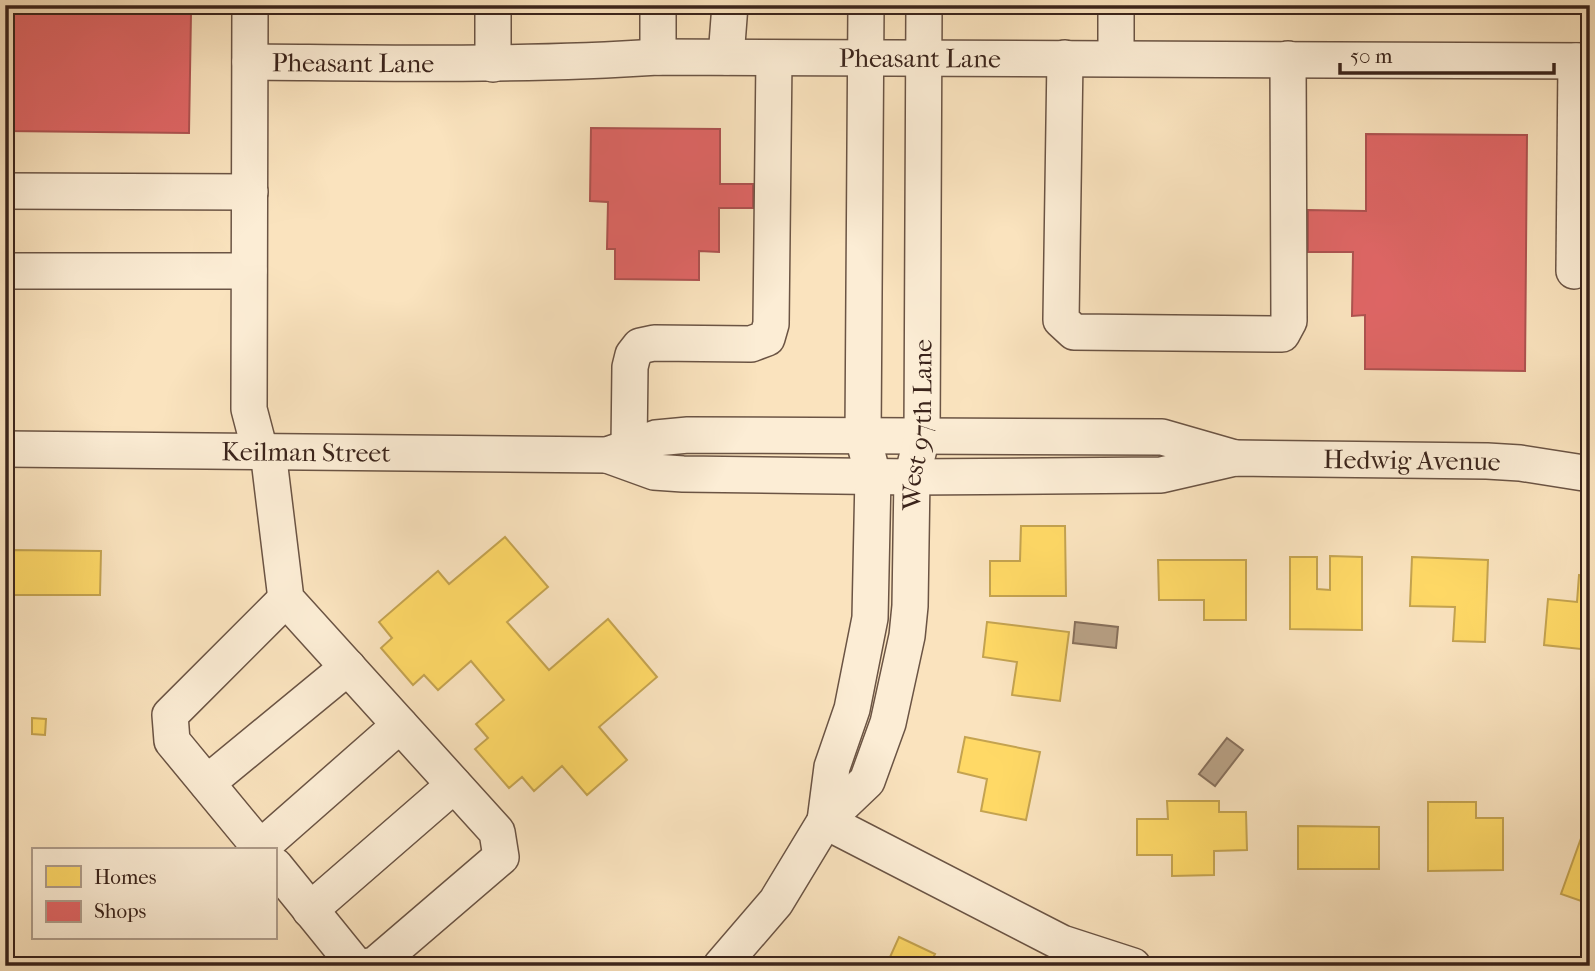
<svg xmlns="http://www.w3.org/2000/svg" width="1595" height="971" font-family="'IM FELL French Canon',serif">
  <style>
    .water { fill: #b9a287; stroke: #87705c; stroke-width: 2 }
    .homes { fill: #ffd966; stroke: #c4a350; stroke-width: 2 }
    .shops { fill: #e06666; stroke: #ae5250; stroke-width: 2 }
    .lines { fill: none; stroke-linecap: round; stroke-linejoin: round }
    .minor-casing { stroke: #6b5444; stroke-width: 38 }
    .minor { stroke: #fcedd5; stroke-width: 35 }
    .labels { text-anchor: middle; dominant-baseline: central; stroke-width: 7; stroke-linejoin: round; paint-order: stroke }
    .street-label { font-size: 26px; fill: #3b241b; stroke: #fcedd5 }
  </style>
  <rect width="100%" height="100%" fill="#fae3be"/>
  <filter id="stains"><feTurbulence type="fractalNoise" baseFrequency=".00286" numOctaves="4"/><feColorMatrix values="0 0 0 0 .2 0 0 0 0 .09 0 0 0 0 .02 0 0 0 .5 -.17"/></filter>
  <radialGradient id="worn" r=".72"><stop offset=".6" stop-color="#630" stop-opacity="0"/><stop offset="1" stop-color="#630" stop-opacity=".3"/></radialGradient>
  <path class="water" d="M 1075,622 L 1118,627 L 1116,648 L 1073,643 Z
    M 1227,738 L 1243,750 L 1215,786 L 1199,774 Z"/>
  <path class="homes" d="M 1021,526 L 1065,526 L 1066,596 L 990,596 L 990,561 L 1020,561 Z
    M 505,537 L 548,587 L 507,622 L 549,670 L 608,619 L 657,677 L 599,727 L 627,760 L 587,795 L 562,766 L 534,791 L 522,777 L 509,788 L 475,749 L 488,738 L 476,724 L 504,700 L 471,661 L 438,690 L 424,675 L 413,685 L 381,648 L 392,638 L 379,622 L 438,571 L 449,584 Z
    M 10,550 L 101,551 L 100,595 L 10,595 Z
    M 1330,556 L 1362,557 L 1362,630 L 1290,629 L 1290,557 L 1317,557 L 1317,589 L 1330,590 Z
    M 1412,557 L 1488,560 L 1485,642 L 1453,641 L 1455,607 L 1410,606 Z
    M 1158,560 L 1246,560 L 1246,620 L 1204,620 L 1204,600 L 1159,600 Z
    M 1579,575 L 1590,576 L 1590,650 L 1544,645 L 1548,599 L 1577,602 Z
    M 987,622 L 1069,632 L 1060,701 L 1012,695 L 1017,662 L 983,657 Z
    M 32,718 L 46,719 L 45,735 L 32,734 Z
    M 965,737 L 1040,752 L 1026,820 L 981,811 L 987,779 L 958,772 Z
    M 1167,801 L 1219,801 L 1219,812 L 1246,812 L 1247,850 L 1214,851 L 1214,875 L 1172,876 L 1172,855 L 1137,855 L 1137,819 L 1168,819 Z
    M 1428,802 L 1476,802 L 1476,818 L 1503,818 L 1503,870 L 1428,871 Z
    M 1298,826 L 1379,827 L 1379,869 L 1298,869 Z
    M 1584,830 L 1590,832 L 1590,904 L 1561,894 Z
    M 899,937 L 935,954 L 929,966 L 886,966 Z"/>
  <path class="shops" d="M 5,5 L 176,5 L 176,12 L 191,13 L 189,133 L 5,131 Z
    M 591,128 L 720,129 L 720,184 L 753,184 L 753,208 L 719,208 L 719,252 L 699,251 L 699,280 L 615,279 L 615,249 L 607,249 L 608,202 L 590,201 Z
    M 1366,134 L 1527,135 L 1525,371 L 1365,369 L 1365,315 L 1352,316 L 1353,252 L 1308,252 L 1308,210 L 1366,211 Z"/>
  <g class="lines">
    <g class="minor-casing">
      <g id="minor">
        <path d="M 250,5 L 249,409 L 260,451"/>
        <path d="M 658,5 L 658,57"/>
        <path d="M 726,57 L 730,5"/>
        <path d="M 1065,58 L 1061,320 L 1074,332 L 1282,334 L 1289,321 L 1288,59"/>
        <path d="M 1116,58 L 1116,5"/>
        <path id="s1" d="M 250,62 C 386,63 522,66 658,57 L 1590,61"/>
        <path d="M 493,64 L 493,5"/>
        <path d="M 5,191 L 250,192"/>
        <path d="M 5,271 L 249,271"/>
        <path d="M 1574,271 L 1576,61"/>
        <path d="M 629,447 L 630,367 L 633,355 L 640,346 L 654,343 L 751,344 L 767,338 L 771,324 L 774,58"/>
        <path id="s2" d="M 5,449 L 607,455 L 656,438 L 688,435 L 1162,437 L 1235,458"/>
        <path d="M 268,451 L 286,599 L 497,832 L 501,857 L 375,965 L 369,966"/>
        <path id="s3" d="M 607,455 L 654,472 L 683,474 L 912,477 L 1161,475 L 1235,458 L 1487,461 L 1520,463 L 1590,474"/>
        <path d="M 207,783 L 348,667"/>
        <path d="M 825,821 L 832,767 L 852,709 L 870,618 L 873,476 L 863,437 L 866,5"/>
        <path d="M 825,821 L 1062,943 L 1133,966"/>
        <path d="M 260,848 L 400,725"/>
        <path d="M 262,850 L 172,741 L 170,715 L 286,599"/>
        <path d="M 275,866 L 356,966"/>
        <path d="M 310,910 L 454,785"/>
        <path id="s4" d="M 721,966 L 776,902 L 825,821 L 867,781 L 888,723 L 907,636 L 910,606 L 912,477 L 922,437 L 924,5"/>
      </g>
    </g>
    <use href="#minor" class="minor"/>
  </g>
  <g class="labels">
    <g class="street-label">
      <text stroke="none"><textPath href="#s1" startOffset="670">Pheasant Lane</textPath></text>
      <text stroke="none"><textPath href="#s1" startOffset="103">Pheasant Lane</textPath></text>
      <text stroke="none"><textPath href="#s4" startOffset="600">West 97th Lane</textPath></text>
      <text stroke="none"><textPath href="#s2" startOffset="301">Keilman Street</textPath></text>
      <text stroke="none"><textPath href="#s3" startOffset="810">Hedwig Avenue</textPath></text>
    </g>
  </g>
  <rect width="1595" height="971" fill="none" stroke="#fae3be" stroke-width="28"/>
  <rect x="7" y="7" width="1581" height="957" fill="none" stroke="#3b241b" stroke-width="3.5"/>
  <rect x="14" y="14" width="1567" height="943" fill="none" stroke="#3b241b" stroke-width="2"/>
  <rect x="32" y="848" width="245" height="91" fill="#fcedd5" stroke="#af9d8b" stroke-width="2"/>
  <rect x="46" y="866" width="35" height="21" fill="#ffd966" stroke="#af9d8b" stroke-width="2"/>
  <text x="94" y="884" font-size="21" fill="#3b241b">Homes</text>
  <rect x="46" y="901" width="35" height="21" fill="#e06666" stroke="#af9d8b" stroke-width="2"/>
  <text x="94" y="918" font-size="21" fill="#3b241b">Shops</text>
  <path d="M1340 63v10h214v-10" fill="none" stroke="#3b241b" stroke-width="3.5"/>
  <text x="1350" y="63" font-size="21" fill="#3b241b" stroke="#fcedd5" stroke-width="5" paint-order="stroke">50 m</text>
  <rect width="100%" height="100%" filter="url(#stains)"/>
  <rect width="100%" height="100%" fill="url(#worn)"/>
</svg>
